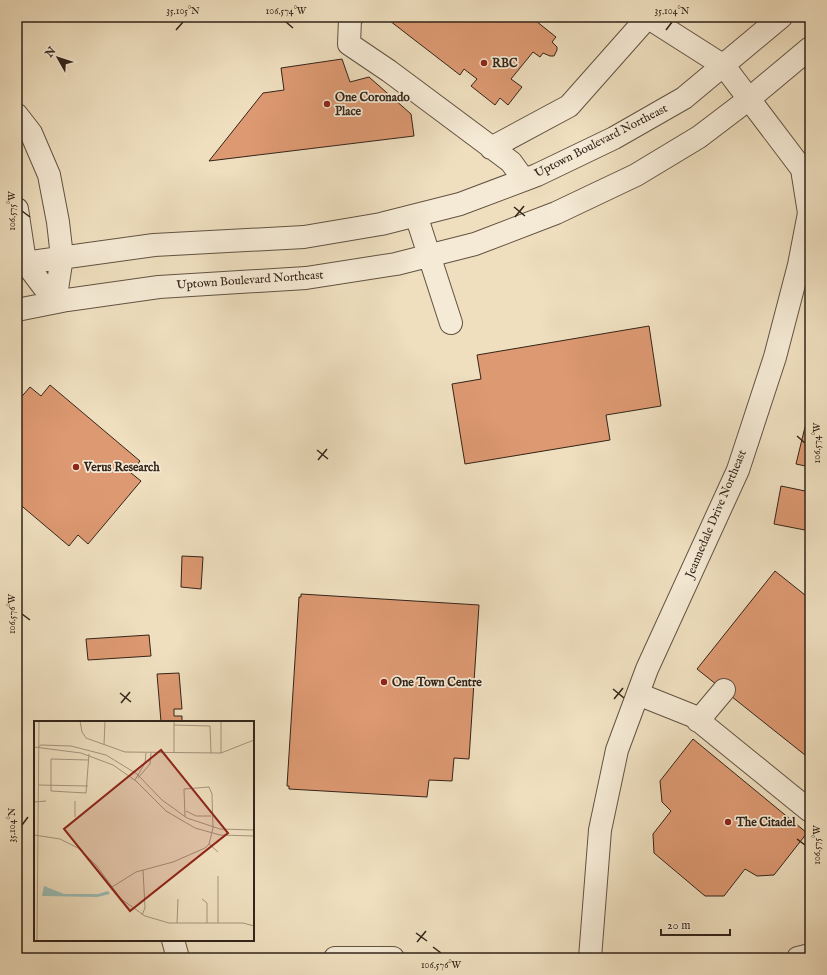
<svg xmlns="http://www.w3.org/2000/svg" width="827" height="975" font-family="'IM FELL English',serif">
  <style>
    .building { fill: #dd9972; stroke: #332419 }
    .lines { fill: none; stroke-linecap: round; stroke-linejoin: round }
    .minor-casing { stroke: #625342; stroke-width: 24 }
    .minor { stroke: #f5ead5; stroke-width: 22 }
    .ticks { fill: none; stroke: #332419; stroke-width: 1.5 }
    .poi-dot { fill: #8f2418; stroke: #f5ead5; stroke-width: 1.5 }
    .labels { text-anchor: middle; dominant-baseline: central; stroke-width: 3.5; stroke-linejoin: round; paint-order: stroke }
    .poi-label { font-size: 12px; font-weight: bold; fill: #332419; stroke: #f5ead5; text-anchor: start }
    .street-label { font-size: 12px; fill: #332419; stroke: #f5ead5 }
    .inset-road { fill: none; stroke: #a4947d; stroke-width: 1 }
    .view { fill: #8f2418; fill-opacity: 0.15; stroke: #8f2418; stroke-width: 2 }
    .inset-edge { fill: none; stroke: #332419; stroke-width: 2 }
    .neatline { fill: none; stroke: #332419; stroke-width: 1.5 }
    .ticks-label { font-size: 10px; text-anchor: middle; fill: #332419 }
  </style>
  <rect width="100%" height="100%" fill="#efdfbf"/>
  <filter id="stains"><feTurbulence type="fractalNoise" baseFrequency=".005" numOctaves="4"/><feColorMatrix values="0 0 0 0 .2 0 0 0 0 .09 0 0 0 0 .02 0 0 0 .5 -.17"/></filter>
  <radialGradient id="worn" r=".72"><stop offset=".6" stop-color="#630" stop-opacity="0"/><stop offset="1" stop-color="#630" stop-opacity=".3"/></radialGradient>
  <path class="building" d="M 393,17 L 531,17 L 556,37 L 552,42 L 557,47 L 557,50 L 554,56 L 550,56 L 543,53 L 540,57 L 533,52 L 511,79 L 522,87 L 508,105 L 500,98 L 495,105 L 471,86 L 477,79 L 464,69 L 460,75 L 390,21 Z
    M 342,59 L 350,82 L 369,77 L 411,114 L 414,136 L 209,161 L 263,93 L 284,90 L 281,68 Z
    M 649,326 L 661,406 L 606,415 L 610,440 L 465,464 L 452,384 L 481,379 L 477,355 Z
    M 50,385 L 140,461 L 131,473 L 141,481 L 88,544 L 78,535 L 69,546 L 17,502 L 17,402 L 30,387 L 41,396 Z
    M 805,427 L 810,429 L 810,467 L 796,464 Z
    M 781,486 L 810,492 L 810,531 L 774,524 Z
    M 182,556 L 203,557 L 201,589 L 181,587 Z
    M 775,571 L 810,599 L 810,759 L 697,669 Z
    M 301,594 L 479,605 L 469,759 L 454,758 L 452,781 L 429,780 L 427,797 L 289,789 L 289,786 L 287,786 L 299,597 L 301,597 Z
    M 149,635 L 151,656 L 88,660 L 86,639 Z
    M 179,673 L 182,709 L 174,709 L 174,716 L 182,716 L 182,722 L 161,722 L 157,674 Z
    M 693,739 L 807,833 L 774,875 L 757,876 L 745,869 L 724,896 L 705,896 L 654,853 L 653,834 L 671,811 L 662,802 L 660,781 Z"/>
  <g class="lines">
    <g class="minor-casing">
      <path id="minor" d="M 352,17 L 350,19 L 349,44 L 389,71 L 511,162 L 524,180
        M 17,115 L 31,133 L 49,175 L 58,222 L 62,257 L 55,302
        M 491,148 L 569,106 L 647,18
        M 17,209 L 25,262 L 55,302
        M 416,215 L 451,323
        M 17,264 L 154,245 L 304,237 L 381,224 L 460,204 L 537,175 L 614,138 L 684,98 L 781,17
        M 17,310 L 67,300 L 159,287 L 306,278 L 396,264 L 475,244 L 556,213 L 636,175 L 699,137 L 749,99 L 810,48
        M 638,694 L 693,716 L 810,811
        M 698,721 L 724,690
        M 173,940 L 178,958
        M 335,958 L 393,958
        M 590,958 L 600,830 L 617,750 L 647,669 L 738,470 L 775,357 L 799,265 L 809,213 L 802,169 L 724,66 L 647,17
        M 798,958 L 810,955"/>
    </g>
    <use href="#minor" class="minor"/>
  </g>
  <path class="ticks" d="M 286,22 L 293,28M 176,30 L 183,22M 666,30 L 672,22M 514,207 L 525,216M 22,211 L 30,217M 515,217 L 524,206M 797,436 L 805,443M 317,450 L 328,459M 318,460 L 327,449M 22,614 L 30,620M 613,689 L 624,698M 120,693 L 131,702M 614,699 L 623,688M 121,703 L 130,692M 22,825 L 28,817M 797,839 L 805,845M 416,933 L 427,941M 417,942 L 426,931M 433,947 L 441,953"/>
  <g class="poi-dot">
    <circle cx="484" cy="63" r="4"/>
    <circle cx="327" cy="104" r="4"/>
    <circle cx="76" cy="467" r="4"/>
    <circle cx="384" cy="682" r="4"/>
    <circle cx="728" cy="822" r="4"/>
  </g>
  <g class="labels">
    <g class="poi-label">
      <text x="492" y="63">RBC</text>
      <text x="335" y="97">One Coronado<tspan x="335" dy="14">Place</tspan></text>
      <text x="84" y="467">Verus Research</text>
      <text x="392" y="682">One Town Centre</text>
      <text x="736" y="822">The Citadel</text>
    </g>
    <g class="street-label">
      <text transform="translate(601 141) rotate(-27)">Uptown Boulevard Northeast</text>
      <text transform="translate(250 280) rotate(-4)">Uptown Boulevard Northeast</text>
      <text transform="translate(716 514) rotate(-67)">Jeannedale Drive Northeast</text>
    </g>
  </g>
  <g transform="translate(34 721)">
    <rect width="220" height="220" fill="#efdfbf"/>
    <path d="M 10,165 L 30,173 L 64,173 L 74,170 L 76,173 L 63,176 L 8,175 Z" fill="#9abcb5"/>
    <path class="inset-road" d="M 46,0 L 48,11 L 52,17 L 91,31 L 187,32 L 220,19M 140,0 L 140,32M 187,0 L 187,32M 140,4 L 176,5 L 177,32M 70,24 L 71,0M 0,26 L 47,32 L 79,44 L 102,60 L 132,90 L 161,107 L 186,114 L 220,115M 4,26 L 7,24 L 37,25 L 72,34 L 103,53 L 128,79 L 153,97 L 186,108 L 220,109M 54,39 L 17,38 L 17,70 L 52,72 L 55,33M 104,57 L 116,43 L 117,32M 101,59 L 111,42 L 112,32M 4,64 L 54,65M 0,81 L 12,80M 152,90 L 162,95 L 177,95M 41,96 L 41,80M 0,114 L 26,118 L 44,127 L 62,144 L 87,178 L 111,195 L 135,202 L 209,202 L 220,205M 175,123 L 184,131M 78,166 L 102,151 L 139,141 L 171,127 L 175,123 L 179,107 L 178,73 L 175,66 L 150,68 L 151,96M 168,178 L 173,182 L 173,202M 108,194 L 111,187 L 109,149M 143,202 L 144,178M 184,202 L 184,155M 3,220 L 5,0"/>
    <path class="view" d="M 127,29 L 194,112 L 96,190 L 30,108 Z"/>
    <rect width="220" height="220" class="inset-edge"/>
  </g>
  <rect width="827" height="975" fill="none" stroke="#efdfbf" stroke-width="44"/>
  <g transform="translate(58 58) rotate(309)" stroke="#f5ead5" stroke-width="3" paint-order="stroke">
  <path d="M0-3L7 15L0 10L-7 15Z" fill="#332419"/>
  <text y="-6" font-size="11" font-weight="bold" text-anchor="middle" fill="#332419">N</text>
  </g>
  <path d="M661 929v6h69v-6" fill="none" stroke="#332419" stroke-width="2"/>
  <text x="667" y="929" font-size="12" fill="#332419" stroke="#f5ead5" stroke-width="3" paint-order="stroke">20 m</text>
  <rect x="22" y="22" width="783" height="931" class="neatline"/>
  <g class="ticks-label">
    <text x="183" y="14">35.105°N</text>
    <text x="286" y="14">106.574°W</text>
    <text x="672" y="14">35.104°N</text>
    <text transform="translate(11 211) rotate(-90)" y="4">106.575°W</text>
    <text transform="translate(816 443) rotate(-90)" y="4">106.574°W</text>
    <text transform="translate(11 614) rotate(-90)" y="4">106.576°W</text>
    <text transform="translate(11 825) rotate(-90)" y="4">35.104°N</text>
    <text transform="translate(816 845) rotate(-90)" y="4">106.575°W</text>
    <text x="441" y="968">106.576°W</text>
  </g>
  <rect width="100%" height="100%" filter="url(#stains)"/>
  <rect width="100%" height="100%" fill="url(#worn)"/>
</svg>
